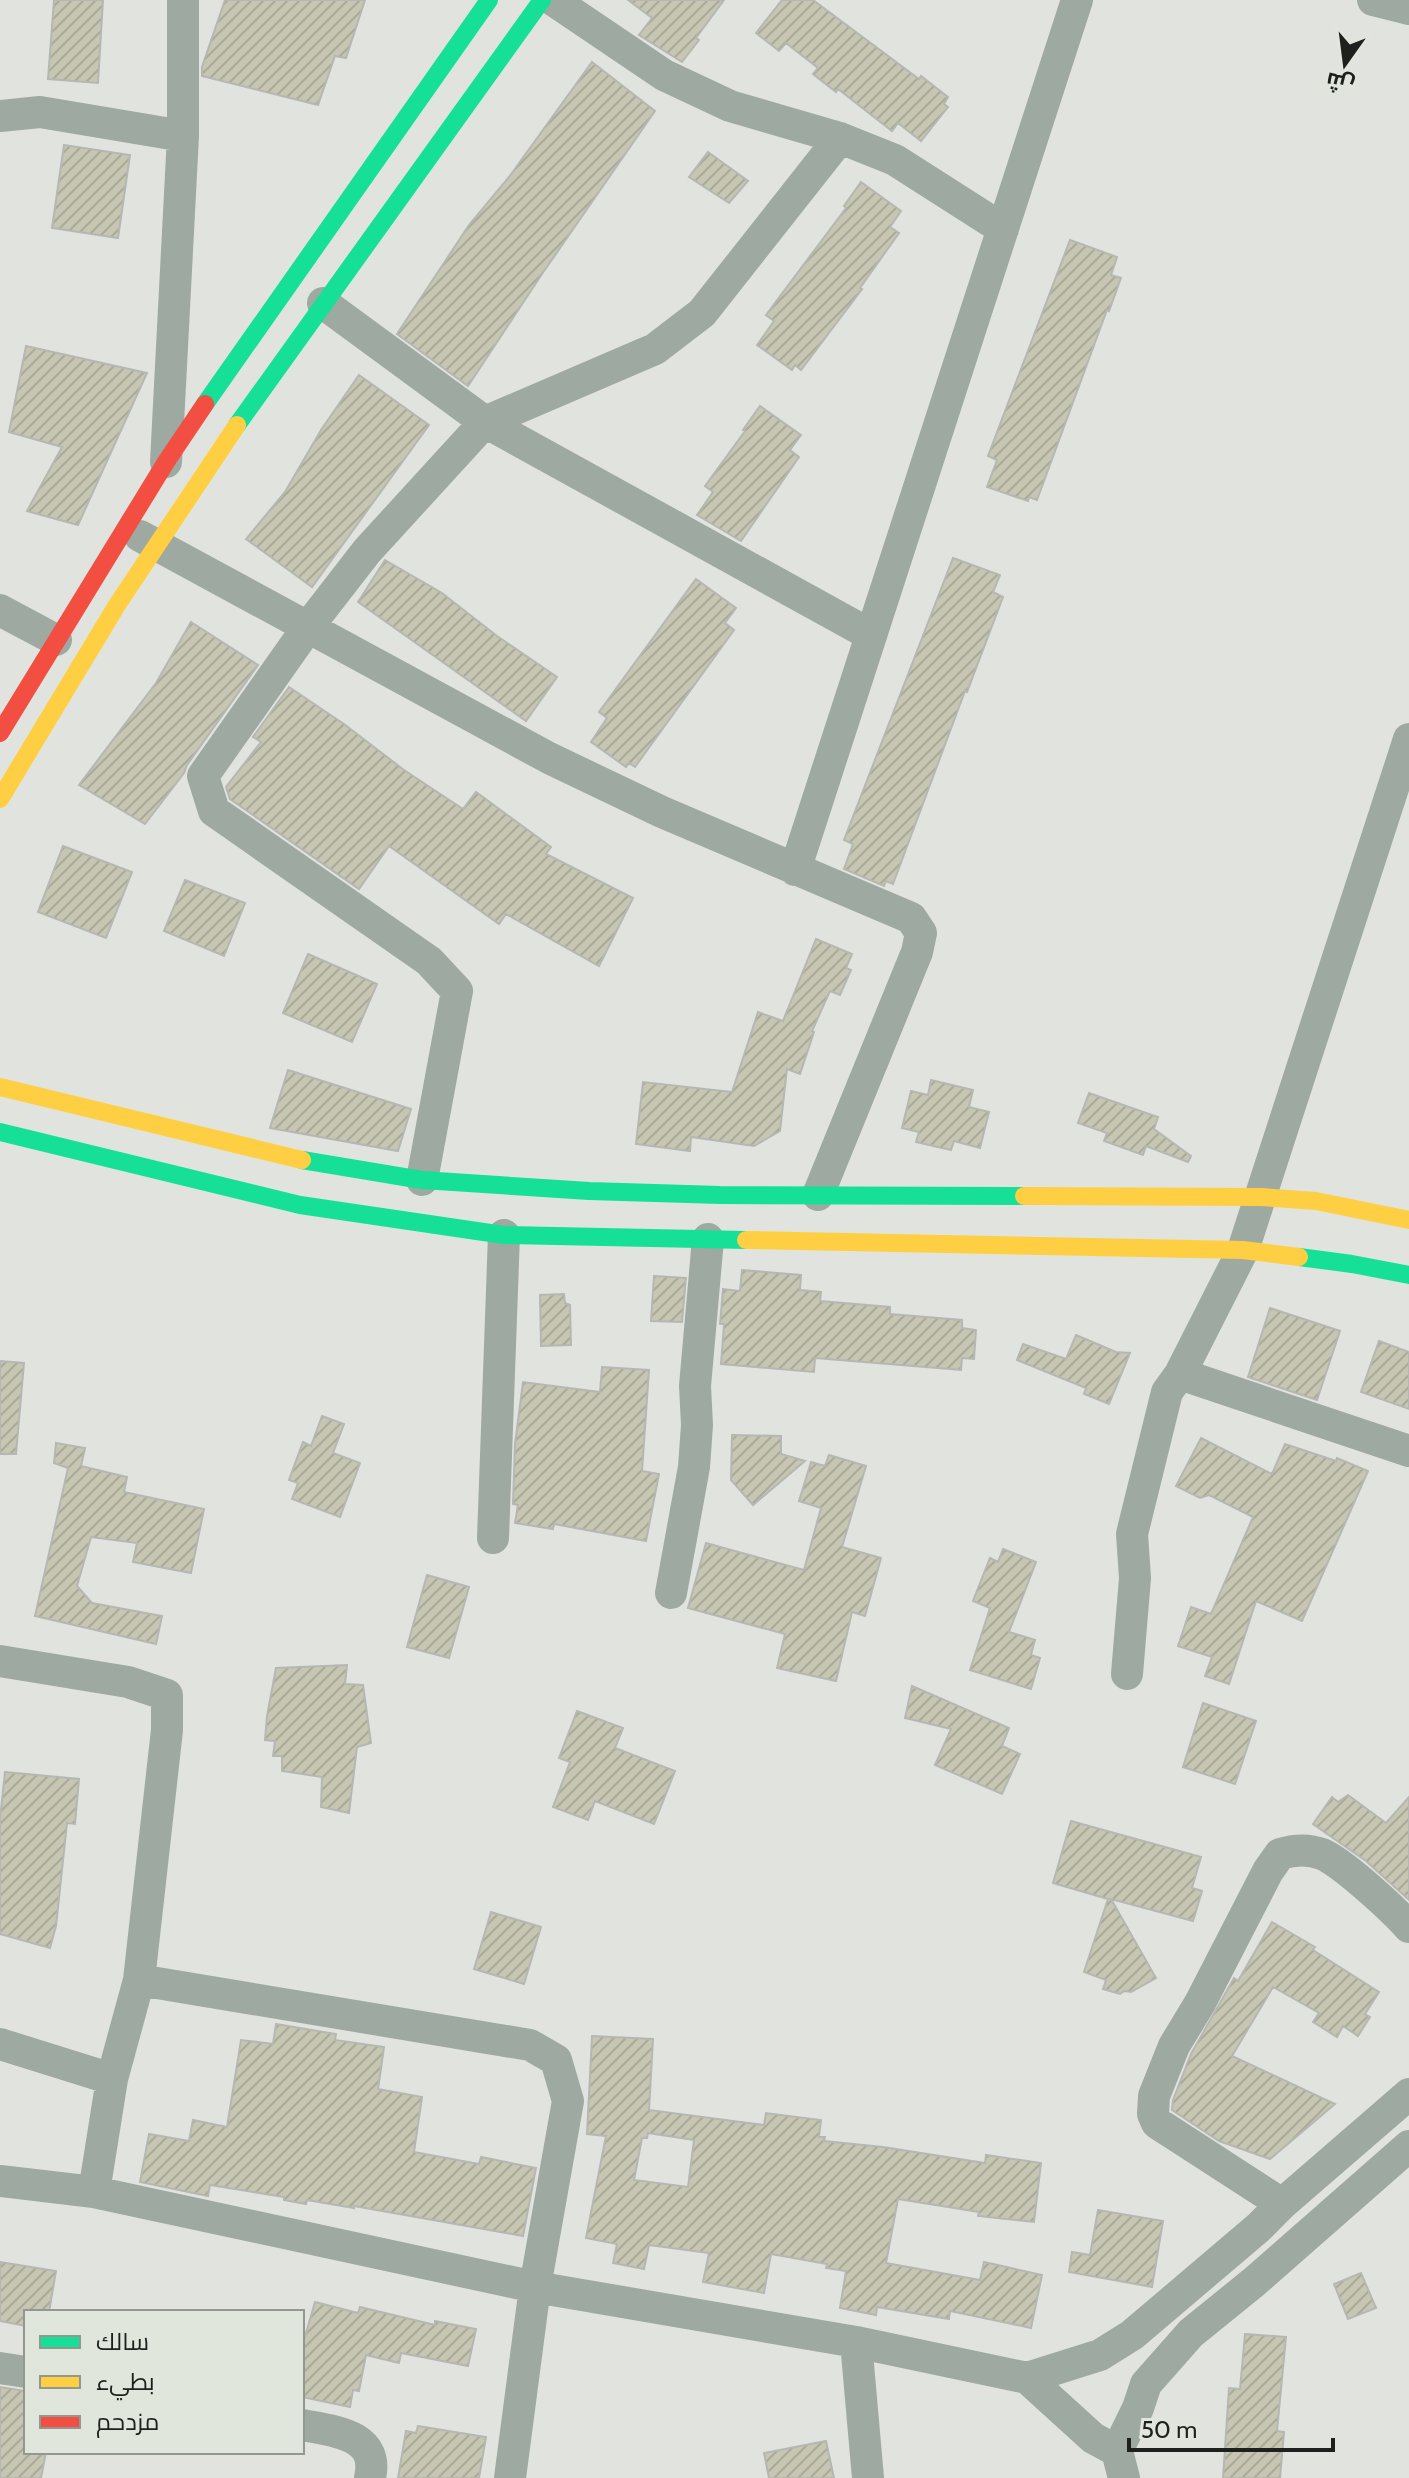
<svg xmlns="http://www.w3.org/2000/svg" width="1409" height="2478" font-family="Cabin,Cairo,sans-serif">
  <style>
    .building { fill: url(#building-hatch); stroke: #b6b7b3; stroke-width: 2; fill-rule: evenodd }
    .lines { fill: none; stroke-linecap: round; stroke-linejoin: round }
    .street { stroke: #9ea9a2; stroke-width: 32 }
    .fast { stroke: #16e098; stroke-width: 18 }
    .slow { stroke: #ffcf43; stroke-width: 18 }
    .jam { stroke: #f24e42; stroke-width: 18 }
  </style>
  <defs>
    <pattern id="building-hatch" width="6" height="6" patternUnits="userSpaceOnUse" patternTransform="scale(2)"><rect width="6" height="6" fill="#c6c6b2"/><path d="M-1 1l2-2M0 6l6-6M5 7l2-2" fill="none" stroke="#aaaa98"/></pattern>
  </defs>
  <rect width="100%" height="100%" fill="#e1e4de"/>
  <path class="building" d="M 54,0 L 103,0 L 98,83 L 48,79 Z
    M 225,0 L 365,0 L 346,58 L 335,56 L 318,105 L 202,76 L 202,67 Z
    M 628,0 L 724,0 L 696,38 L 699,40 L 682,62 L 639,35 L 652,18 Z
    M 782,0 L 813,0 L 919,79 L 921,76 L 948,97 L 944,104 L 948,107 L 921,141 L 898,123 L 892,131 L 838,89 L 836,92 L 813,74 L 818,68 L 786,43 L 779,51 L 756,33 Z
    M 592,62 L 655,111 L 542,274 L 468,386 L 397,334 L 469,225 L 509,177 Z
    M 64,145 L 130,155 L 118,238 L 52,228 Z
    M 708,152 L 748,181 L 729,203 L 689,177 Z
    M 861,182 L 901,211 L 890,227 L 899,233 L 860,288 L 862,289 L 801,370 L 795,365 L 792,370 L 757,345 L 774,321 L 766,315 L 846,208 L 844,206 Z
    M 1070,240 L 1117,257 L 1111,275 L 1121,278 L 1109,311 L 1107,310 L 1037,500 L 1029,497 L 1028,501 L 987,487 L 997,460 L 988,456 Z
    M 26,346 L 147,373 L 78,525 L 27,511 L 62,447 L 9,432 Z
    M 359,375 L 429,425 L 312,587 L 246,539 L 285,492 L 321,430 Z
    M 760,406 L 801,435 L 790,450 L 799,457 L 741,541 L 697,515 L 713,492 L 705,486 L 745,431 L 743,430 Z
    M 953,558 L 1000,575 L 993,592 L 1003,597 L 967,692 L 965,691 L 893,884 L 886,881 L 884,886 L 844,869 L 853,844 L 844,840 Z
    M 385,560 L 442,593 L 497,636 L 557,677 L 526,721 L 358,602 Z
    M 696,579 L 736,608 L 725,623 L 734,630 L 635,767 L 629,763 L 626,767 L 591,742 L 607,718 L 599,712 Z
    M 191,622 L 258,665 L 187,765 L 184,773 L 145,824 L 79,785 L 156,683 Z
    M 289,687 L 344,724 L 404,770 L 463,809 L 476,792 L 551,847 L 546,854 L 633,898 L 599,966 L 506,914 L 499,924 L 389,846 L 359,889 L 230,799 L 226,787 L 261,742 L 253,737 Z
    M 63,846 L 132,872 L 106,938 L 38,912 Z
    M 185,880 L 245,903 L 224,956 L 164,931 Z
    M 816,939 L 852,954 L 846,968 L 851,970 L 840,995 L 830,991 L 812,1031 L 814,1032 L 800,1074 L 787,1069 L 780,1131 L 754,1146 L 691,1137 L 690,1151 L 636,1144 L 643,1082 L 732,1092 L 758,1012 L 783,1021 Z
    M 308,954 L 377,984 L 352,1042 L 283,1013 Z
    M 288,1070 L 411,1109 L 398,1151 L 270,1128 Z
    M 931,1080 L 973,1090 L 969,1107 L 989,1112 L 980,1148 L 954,1141 L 951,1150 L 916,1142 L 919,1132 L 902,1128 L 911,1091 L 928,1095 Z
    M 1089,1093 L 1158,1117 L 1154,1129 L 1191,1156 L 1188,1162 L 1146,1146 L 1143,1155 L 1104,1141 L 1107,1133 L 1078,1123 Z
    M 742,1270 L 801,1275 L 800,1290 L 821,1292 L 820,1301 L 890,1307 L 890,1314 L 962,1320 L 962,1328 L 976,1330 L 974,1359 L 962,1358 L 961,1370 L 815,1358 L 814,1372 L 721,1364 L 724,1324 L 720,1324 L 723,1289 L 740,1291 Z
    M 654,1276 L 686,1278 L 682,1322 L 651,1321 Z
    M 564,1294 L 565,1303 L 570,1305 L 571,1345 L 541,1346 L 540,1295 Z
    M 1270,1308 L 1340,1331 L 1317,1400 L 1248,1377 Z
    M 1076,1335 L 1116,1352 L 1130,1353 L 1109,1404 L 1084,1394 L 1086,1388 L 1017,1360 L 1023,1344 L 1066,1359 Z
    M 1379,1341 L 1409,1352 L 1409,1409 L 1361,1392 Z
    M 0,1361 L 24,1363 L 16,1454 L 0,1454 Z
    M 602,1367 L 649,1370 L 642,1471 L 659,1474 L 646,1541 L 554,1524 L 553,1529 L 515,1523 L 518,1505 L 513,1504 L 515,1444 L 523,1382 L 600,1392 Z
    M 322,1416 L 344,1424 L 333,1453 L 360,1463 L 340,1517 L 292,1499 L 298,1483 L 289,1480 L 303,1442 L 311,1446 Z
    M 732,1435 L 781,1436 L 781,1454 L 805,1461 L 753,1505 L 731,1480 Z
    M 1201,1438 L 1272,1474 L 1285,1444 L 1336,1461 L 1337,1458 L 1368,1471 L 1302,1621 L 1256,1601 L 1229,1684 L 1205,1676 L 1212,1657 L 1178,1646 L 1191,1607 L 1211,1614 L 1253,1517 L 1209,1495 L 1200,1498 L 1176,1486 Z
    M 56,1443 L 85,1448 L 81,1466 L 127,1477 L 124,1492 L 204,1509 L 191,1573 L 133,1562 L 137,1543 L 91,1537 L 77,1586 L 92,1603 L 162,1616 L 156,1644 L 35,1616 L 68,1468 L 54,1463 Z
    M 829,1455 L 866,1466 L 842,1547 L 881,1558 L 865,1616 L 852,1612 L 836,1681 L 777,1668 L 785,1634 L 688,1608 L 706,1543 L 804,1570 L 821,1508 L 799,1501 L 811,1462 L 825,1466 Z
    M 1003,1549 L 1036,1562 L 1009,1632 L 1035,1640 L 1031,1655 L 1040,1658 L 1031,1689 L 970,1670 L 990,1608 L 973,1601 L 990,1558 L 998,1562 Z
    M 427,1575 L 469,1587 L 449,1658 L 407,1647 Z
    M 347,1665 L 345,1684 L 363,1685 L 371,1743 L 357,1747 L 349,1813 L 321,1807 L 322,1777 L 282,1771 L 282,1756 L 273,1756 L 275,1741 L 265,1740 L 267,1716 L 276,1668 Z
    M 912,1686 L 1009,1728 L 1002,1746 L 1020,1754 L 1002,1794 L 935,1765 L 951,1729 L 905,1718 Z
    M 1203,1703 L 1256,1721 L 1235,1784 L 1183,1767 Z
    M 577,1711 L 623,1728 L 615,1748 L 675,1771 L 654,1824 L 595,1801 L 588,1820 L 553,1807 L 570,1762 L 559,1758 Z
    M 5,1772 L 79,1779 L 75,1824 L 67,1823 L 56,1926 L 50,1948 L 0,1934 L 0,1819 Z
    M 1348,1795 L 1386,1823 L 1409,1797 L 1409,1900 L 1366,1861 L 1313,1824 L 1332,1797 L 1338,1802 Z
    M 1071,1821 L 1201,1857 L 1192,1888 L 1202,1891 L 1193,1921 L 1111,1899 L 1156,1978 L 1131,1992 L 1124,1991 L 1120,1994 L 1103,1989 L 1106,1980 L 1084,1972 L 1108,1899 L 1053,1883 Z
    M 491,1912 L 541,1927 L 524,1984 L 474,1969 Z
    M 1272,1922 L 1315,1947 L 1313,1950 L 1379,1992 L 1365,2014 L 1370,2017 L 1358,2036 L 1343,2026 L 1337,2037 L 1313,2022 L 1319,2013 L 1273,1987 L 1232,2056 L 1335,2104 L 1270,2159 L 1219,2141 L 1172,2110 L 1173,2100 L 1191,2054 L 1234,1978 L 1238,1981 Z
    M 276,2024 L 336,2034 L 335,2040 L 384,2047 L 378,2089 L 422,2097 L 414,2152 L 479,2164 L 481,2157 L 536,2168 L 523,2236 L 354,2206 L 354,2208 L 307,2200 L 306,2204 L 284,2200 L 284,2197 L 210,2185 L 208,2196 L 140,2182 L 149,2134 L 189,2141 L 193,2120 L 227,2127 L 241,2040 L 273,2044 Z
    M 592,2036 L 653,2039 L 649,2110 L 764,2125 L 766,2113 L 821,2120 L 819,2137 L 825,2137 L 824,2141 L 883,2147 L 985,2163 L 986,2155 L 1041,2163 L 1034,2222 L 978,2216 L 979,2212 L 898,2199 L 886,2263 L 980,2280 L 984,2262 L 1042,2275 L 1031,2328 L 950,2311 L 949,2319 L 877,2307 L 876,2315 L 840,2308 L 846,2271 L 826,2268 L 827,2264 L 771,2254 L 764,2293 L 703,2282 L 709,2253 L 649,2245 L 644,2269 L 613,2263 L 617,2244 L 586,2238 L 606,2136 L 587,2134 ZM 648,2133 L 694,2140 L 688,2187 L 634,2180 L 642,2138 L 647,2138 Z
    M 1098,2210 L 1163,2221 L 1152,2287 L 1069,2272 L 1072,2252 L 1090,2255 Z
    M 0,2262 L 56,2271 L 49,2312 L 26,2312 L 26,2326 L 0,2321 Z
    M 1361,2273 L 1376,2308 L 1348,2319 L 1334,2284 Z
    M 315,2302 L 358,2313 L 360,2307 L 435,2325 L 435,2321 L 476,2329 L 468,2366 L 401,2353 L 399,2363 L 366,2355 L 359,2391 L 353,2390 L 350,2407 L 302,2397 L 302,2347 Z
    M 1245,2334 L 1286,2337 L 1277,2431 L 1284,2432 L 1280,2478 L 1223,2478 L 1229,2388 L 1240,2389 Z
    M 0,2387 L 26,2391 L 26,2452 L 46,2452 L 41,2478 L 0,2478 Z
    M 418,2426 L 486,2437 L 479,2478 L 398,2478 L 406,2431 L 416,2433 Z
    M 826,2441 L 834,2478 L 769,2478 L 764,2453 Z"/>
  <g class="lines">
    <path class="street" d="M 553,0 L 664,75 L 730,106 L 840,138 L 895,160 L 1003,229
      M 1373,0 L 1409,9
      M 0,116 L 40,112 L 183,136
      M 323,303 L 485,422 L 871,635
      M 166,462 L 183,136 L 183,0
      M 140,536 L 549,758 L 662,812 L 911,918 L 921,933 L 917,952 L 818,1195
      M 0,610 L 56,640
      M 795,870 L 1077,0
      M 422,1180 L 457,991 L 429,961 L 214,811 L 203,776 L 308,627 L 367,551 L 485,422 L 655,349 L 702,313 L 840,138
      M 1180,1374 L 1409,1451
      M 493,1538 L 504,1235
      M 671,1593 L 694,1467 L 697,1425 L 695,1386 L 708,1239
      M 0,1661 L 128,1682 L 167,1695 L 167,1730 L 139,1980 L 112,2079 L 94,2192
      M 1127,1674 L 1135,1578 L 1132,1534 L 1167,1392 L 1180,1374 L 1243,1250 L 1409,739
      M 139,1980 L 530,2045 L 556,2060 L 568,2101 L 535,2287 L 510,2478
      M 0,2044 L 112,2079
      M 0,2181 L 94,2192 L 535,2287 L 856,2342 L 1027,2378 L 1100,2355 L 1132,2335 L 1258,2228 L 1282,2204 L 1409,2094
      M 1282,2204 L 1157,2123 L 1153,2114 L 1154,2096 L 1174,2046 L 1200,2003 L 1268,1871 L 1280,1854 C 1293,1850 1309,1849 1322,1854 C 1343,1863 1393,1909 1409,1927
      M 856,2342 L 868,2478
      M 0,2368 L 26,2372
      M 1027,2378 L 1093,2438 L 1117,2451
      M 302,2425 C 333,2431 380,2434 370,2478
      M 1124,2478 L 1117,2451 L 1138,2408 L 1146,2384 L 1191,2333 L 1254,2282 L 1409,2146"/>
    <path class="fast" d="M 205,404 L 489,0
      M 237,425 L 542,0
      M 0,1132 L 300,1205 L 504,1235 L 746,1240
      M 302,1160 L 422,1180 L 589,1191 L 720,1195 L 1024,1196
      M 1299,1257 L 1352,1264 L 1409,1275"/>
    <path class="slow" d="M 0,799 L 117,605 L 237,425
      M 0,1087 L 302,1160
      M 1024,1196 L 1261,1197 L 1316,1201 L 1409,1220
      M 746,1240 L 1243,1250 L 1299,1257"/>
    <path class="jam" d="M 0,733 L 166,462 L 205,404"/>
  </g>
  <rect x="24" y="2310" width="280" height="144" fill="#e0e6dc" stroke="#92978f" stroke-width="2"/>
  <rect x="40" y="2336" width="40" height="12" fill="#16e098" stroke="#92978f" stroke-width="2"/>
  <text x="96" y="2350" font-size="24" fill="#1d201c">سالك</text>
  <rect x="40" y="2376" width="40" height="12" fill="#ffcf43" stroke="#92978f" stroke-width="2"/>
  <text x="96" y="2390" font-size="24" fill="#1d201c">بطيء</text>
  <rect x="40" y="2416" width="40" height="12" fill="#f24e42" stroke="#92978f" stroke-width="2"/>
  <text x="96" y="2430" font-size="24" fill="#1d201c">مزدحم</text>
  <g transform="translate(1345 64) rotate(194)" stroke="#e0e6dc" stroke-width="6" paint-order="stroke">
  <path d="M0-6L14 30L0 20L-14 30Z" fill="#1d201c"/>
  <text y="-12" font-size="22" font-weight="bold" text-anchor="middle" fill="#1d201c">ش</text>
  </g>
  <path d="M1129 2438v12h204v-12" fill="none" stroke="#1d201c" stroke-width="4"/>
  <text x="1141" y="2438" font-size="24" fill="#1d201c" stroke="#e0e6dc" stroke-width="6" paint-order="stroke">50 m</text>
</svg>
